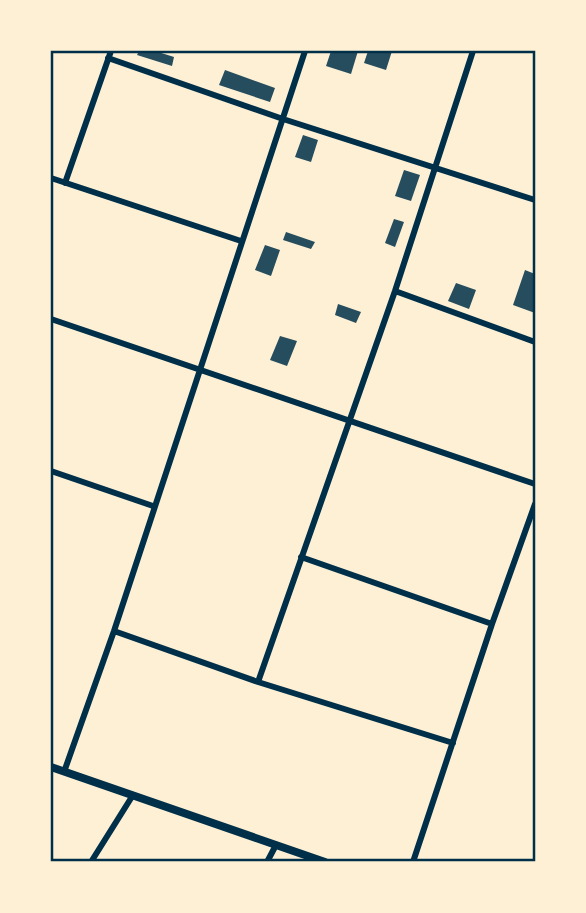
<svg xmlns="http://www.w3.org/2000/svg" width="586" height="913" font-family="'Sofia Sans Condensed',sans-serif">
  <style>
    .building { fill: #264d5e }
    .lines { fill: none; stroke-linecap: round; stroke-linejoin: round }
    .minor { stroke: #003049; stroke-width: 6 }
    .tertiary { stroke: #003049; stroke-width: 8 }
    .neatline { fill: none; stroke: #003049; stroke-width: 2.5 }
  </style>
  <rect width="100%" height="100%" fill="#fdf0d5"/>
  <path class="building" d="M 139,51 L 155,51 L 174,57 L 172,66 L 137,55 Z
    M 331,51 L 358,51 L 351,74 L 326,66 Z
    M 368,51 L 392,51 L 386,70 L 364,63 Z
    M 225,70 L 275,88 L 270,102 L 219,85 Z
    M 303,135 L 318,140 L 311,162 L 295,157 Z
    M 404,170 L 420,175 L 411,201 L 395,196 Z
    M 394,219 L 404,222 L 395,247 L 385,243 Z
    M 286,232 L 315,242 L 311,249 L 283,240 Z
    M 265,245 L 280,250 L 271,276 L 255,270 Z
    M 525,270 L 535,274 L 535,313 L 513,305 Z
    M 456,283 L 476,290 L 469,309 L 448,301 Z
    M 338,304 L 361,312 L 356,323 L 335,315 Z
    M 280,336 L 297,341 L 287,366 L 270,360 Z"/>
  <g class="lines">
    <path class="minor" d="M 108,58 L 283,119 L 535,200
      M 51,178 L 241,241
      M 65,183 L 111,51
      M 395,291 L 535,342
      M 51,319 L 535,484
      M 51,471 L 153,506
      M 301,557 L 492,624
      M 114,631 L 258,682 L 453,743
      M 258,682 L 395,291 L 473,51
      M 64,772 L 114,631 L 305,51
      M 91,862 L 133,795
      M 267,862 L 276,845
      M 413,862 L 492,624 L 535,504"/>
    <path class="tertiary" d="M 51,767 L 325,862"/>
  </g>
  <rect width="586" height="913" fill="none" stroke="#fdf0d5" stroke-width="105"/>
  <rect x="52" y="52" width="482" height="808" class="neatline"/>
</svg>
